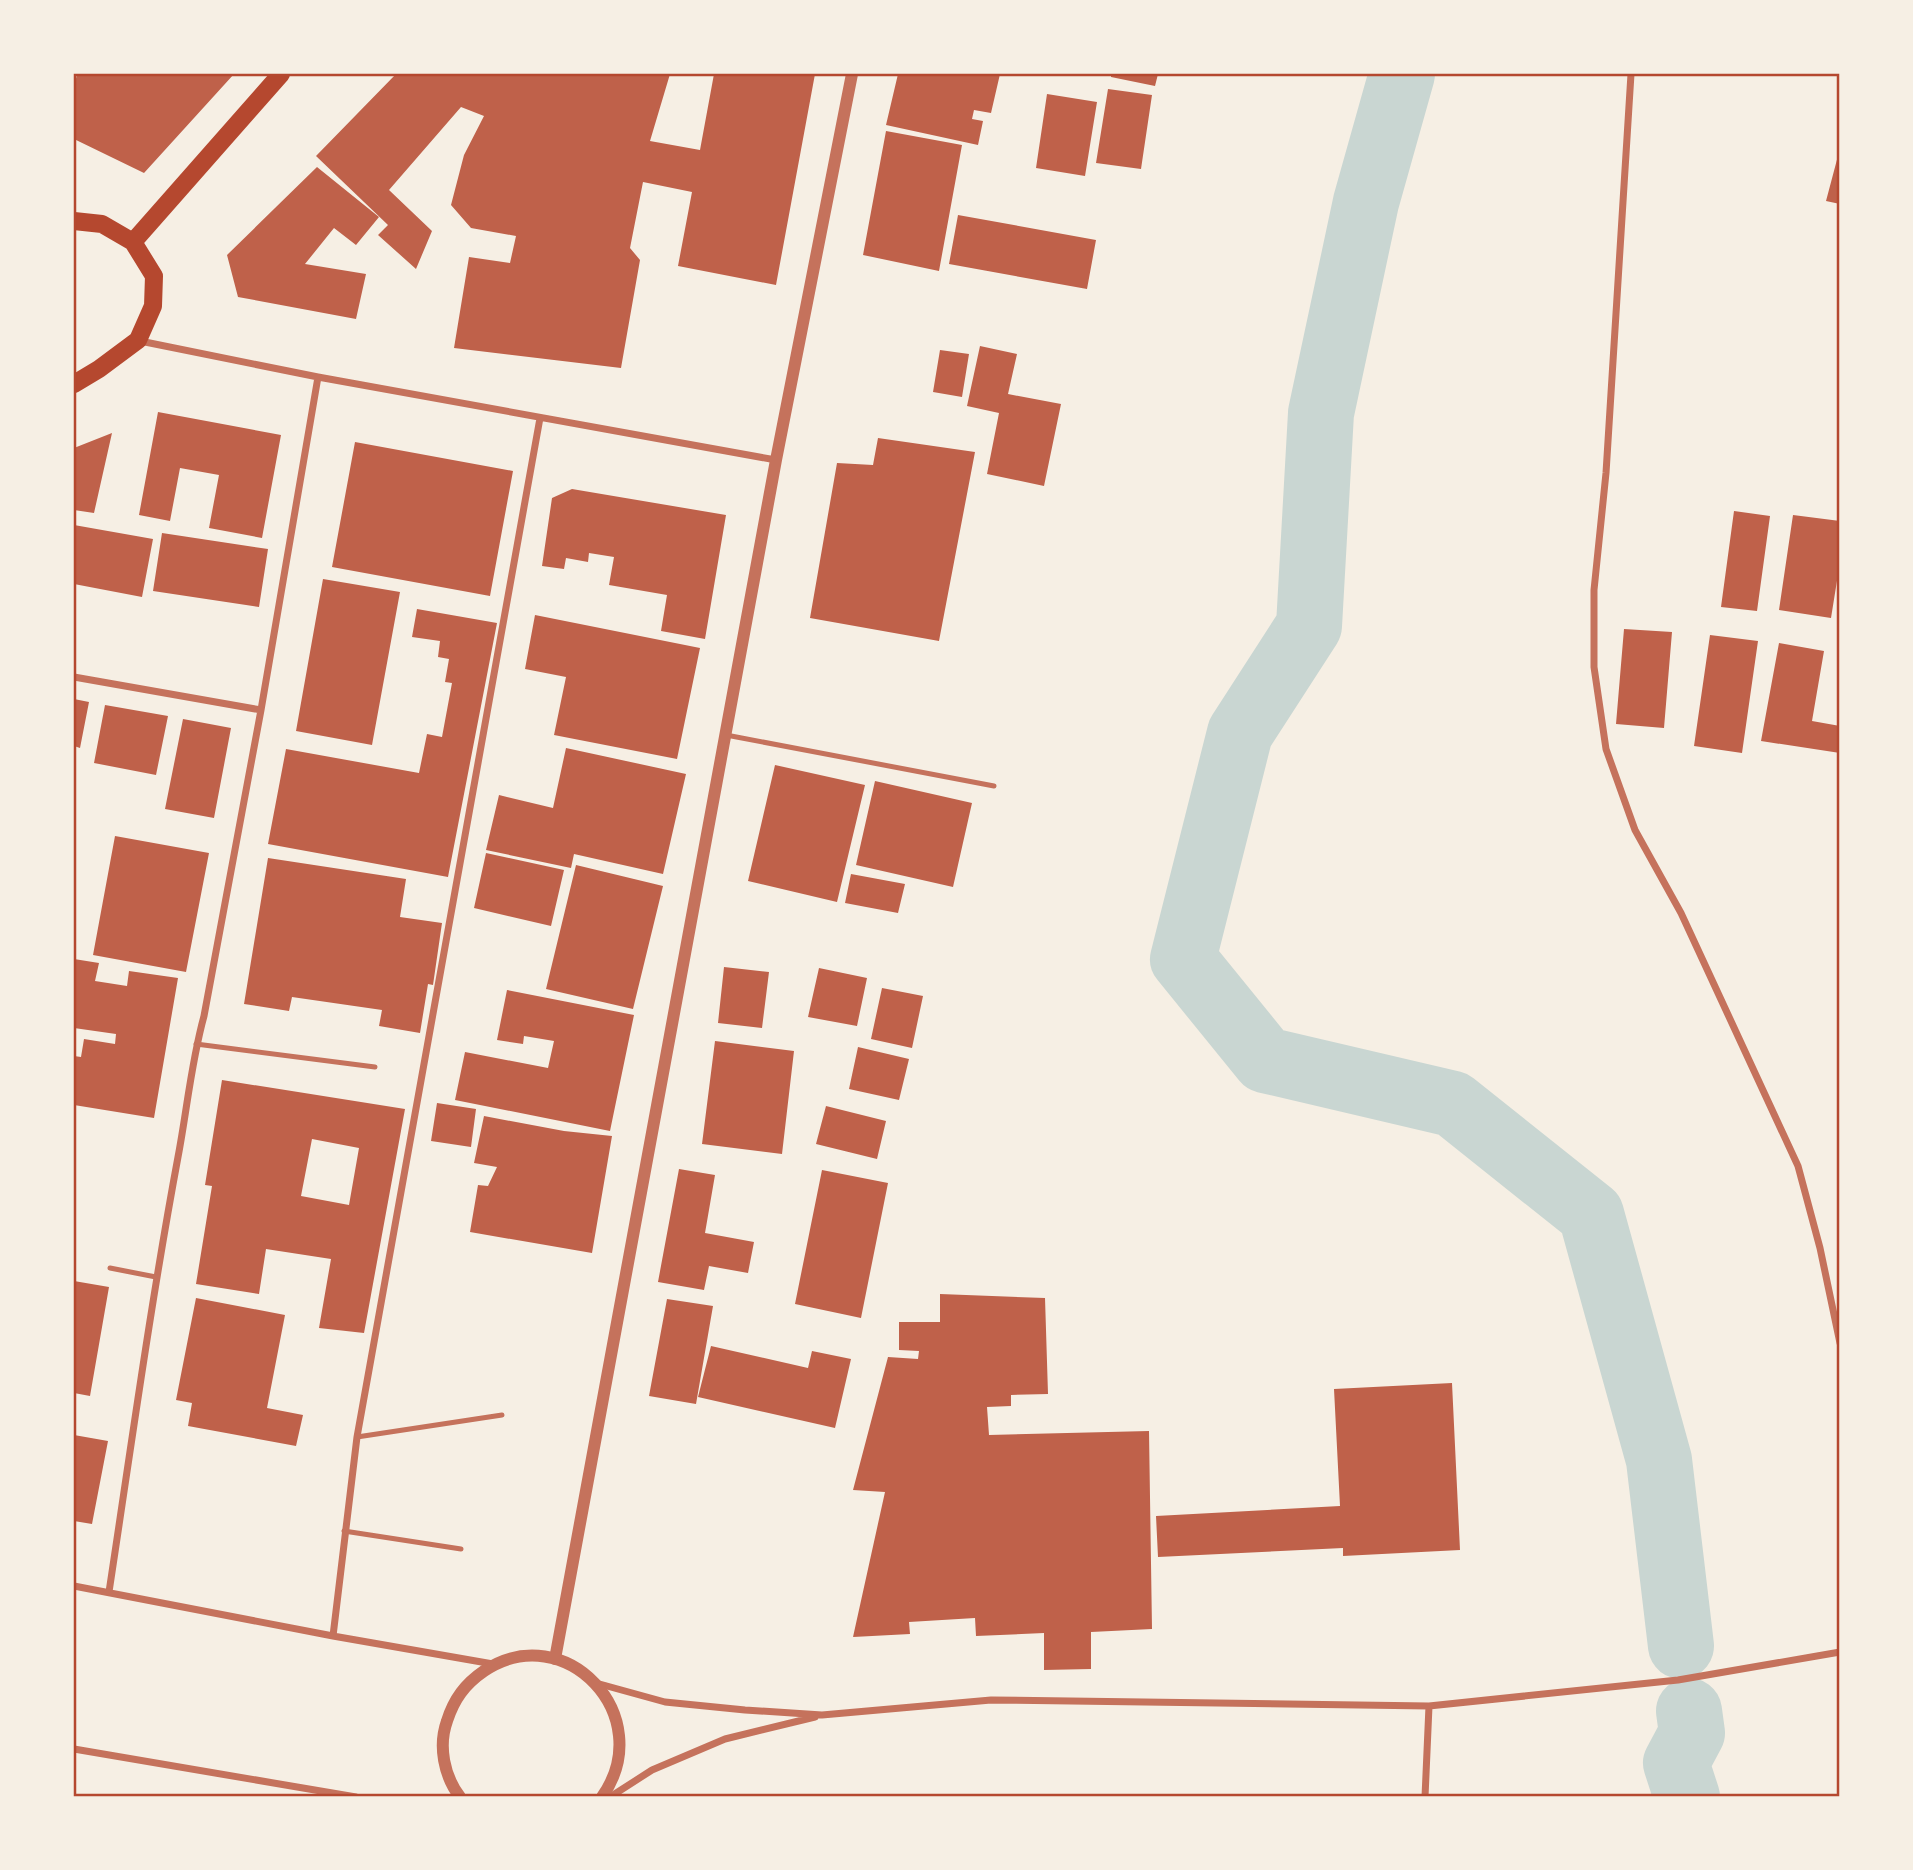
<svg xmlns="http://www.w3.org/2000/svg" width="1913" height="1870" font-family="'Roboto Condensed',sans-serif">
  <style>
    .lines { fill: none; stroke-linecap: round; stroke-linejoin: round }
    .river { stroke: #c9d6d2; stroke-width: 66 }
    .building { fill: #bf614a; fill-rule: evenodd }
    .service { stroke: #c5725c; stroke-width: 5 }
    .minor { stroke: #c5725c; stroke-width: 7 }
    .tertiary { stroke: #c5725c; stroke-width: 12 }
    .primary { stroke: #b5482f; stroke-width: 18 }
    .neatline { fill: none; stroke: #b5482f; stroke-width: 2.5 }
  </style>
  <rect width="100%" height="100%" fill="#f6efe4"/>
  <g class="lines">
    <path class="river" d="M 1402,74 L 1366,202 L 1321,413 L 1309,626 L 1240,733 L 1183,959 L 1265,1060 L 1453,1104 L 1591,1214 L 1659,1460 L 1681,1646
      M 1687,1797 L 1676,1763 L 1692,1733 L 1689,1711"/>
  </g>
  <path class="building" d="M 77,74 L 234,74 L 144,173 L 74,139 L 74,88 Z
    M 396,74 L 670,74 L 650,141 L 700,150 L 714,74 L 815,74 L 776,285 L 678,266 L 692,192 L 643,182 L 630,248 L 640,260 L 621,368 L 454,348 L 469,257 L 510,263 L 516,236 L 471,228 L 451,205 L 464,155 L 484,116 L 461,107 L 389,190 L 432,231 L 416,269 L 378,235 L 388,225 L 316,156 Z
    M 898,74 L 1000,74 L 991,113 L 974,110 L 972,119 L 983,121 L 978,145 L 886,125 Z
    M 1111,74 L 1158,74 L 1155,86 L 1111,77 Z
    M 1108,89 L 1152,95 L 1141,169 L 1096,163 Z
    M 1047,94 L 1097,102 L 1085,176 L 1036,168 Z
    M 886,131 L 962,145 L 939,271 L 863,255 Z
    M 1839,152 L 1840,152 L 1840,204 L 1826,201 Z
    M 317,167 L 379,217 L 356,245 L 334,228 L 305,264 L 366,274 L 356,319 L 238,297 L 227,255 Z
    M 958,215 L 1096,240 L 1087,289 L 949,264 Z
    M 980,346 L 1017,354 L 1008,394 L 1061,404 L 1044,486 L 987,474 L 999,413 L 967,406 Z
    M 940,350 L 969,354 L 962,397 L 933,392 Z
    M 158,412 L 281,435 L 262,538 L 209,528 L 219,475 L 180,468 L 170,521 L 139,515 Z
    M 112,433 L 94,513 L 74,510 L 74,448 Z
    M 878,438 L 975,452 L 939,641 L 810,618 L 837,463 L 873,465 Z
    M 355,442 L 513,471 L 490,596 L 332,567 Z
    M 572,489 L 726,515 L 705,639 L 661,631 L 667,595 L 609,585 L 614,557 L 589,553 L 588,562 L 566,558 L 564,569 L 542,566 L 552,498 Z
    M 1734,511 L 1770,516 L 1757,611 L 1721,607 Z
    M 1793,515 L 1840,521 L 1840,562 L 1831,618 L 1779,610 Z
    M 74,525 L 153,539 L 142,597 L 74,584 Z
    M 162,533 L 268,549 L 259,607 L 153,591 Z
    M 323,579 L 400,592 L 372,745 L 296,731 Z
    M 417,609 L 497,623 L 448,877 L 268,844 L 286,749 L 419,773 L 427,734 L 442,737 L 452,683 L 445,682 L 449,659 L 438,657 L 440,641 L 412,637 Z
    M 535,615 L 700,648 L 677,759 L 554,735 L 566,677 L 525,669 Z
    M 1624,629 L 1672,632 L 1664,728 L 1616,724 Z
    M 1710,635 L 1758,641 L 1742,753 L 1694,746 Z
    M 1779,643 L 1824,651 L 1812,721 L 1840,726 L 1840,753 L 1761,741 Z
    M 74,699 L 89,702 L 80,748 L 74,746 Z
    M 105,705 L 168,716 L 156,775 L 94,763 Z
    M 183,719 L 231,728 L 214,818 L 165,809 Z
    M 566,748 L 686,774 L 663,874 L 574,854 L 571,868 L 486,850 L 499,795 L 553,808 Z
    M 775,765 L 865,785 L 837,902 L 748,881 Z
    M 875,781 L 972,803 L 953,887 L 856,865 Z
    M 115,836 L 209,853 L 186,972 L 93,955 Z
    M 486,853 L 564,870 L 551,926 L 474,908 Z
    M 268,858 L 406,879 L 400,917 L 442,923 L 433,985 L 428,984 L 420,1033 L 379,1026 L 382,1010 L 292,997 L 289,1011 L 244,1004 Z
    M 576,865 L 663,886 L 633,1009 L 546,989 Z
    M 851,874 L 905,884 L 898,913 L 845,903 Z
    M 74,959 L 99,963 L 95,981 L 127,986 L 129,971 L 178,978 L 154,1118 L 74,1105 L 74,1056 L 81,1057 L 84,1039 L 115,1044 L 116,1034 L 74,1028 Z
    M 724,967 L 769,972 L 762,1028 L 718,1023 Z
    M 819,968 L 867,978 L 857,1026 L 808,1017 Z
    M 882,988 L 923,996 L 912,1048 L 871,1039 Z
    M 507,990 L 634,1015 L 610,1131 L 455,1100 L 465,1052 L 548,1068 L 554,1041 L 524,1036 L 523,1044 L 497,1040 Z
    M 715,1041 L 794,1051 L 782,1154 L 702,1144 Z
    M 858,1047 L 909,1059 L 899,1100 L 849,1089 Z
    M 222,1080 L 405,1109 L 364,1333 L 319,1328 L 331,1259 L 266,1249 L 259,1294 L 196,1284 L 212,1186 L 205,1185 ZM 312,1139 L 359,1148 L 349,1205 L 301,1196 Z
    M 437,1103 L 476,1109 L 471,1147 L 431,1141 Z
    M 826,1106 L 886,1121 L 877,1159 L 816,1144 Z
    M 484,1116 L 564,1131 L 612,1136 L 592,1253 L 470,1232 L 478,1185 L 488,1186 L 497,1167 L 474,1163 Z
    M 679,1169 L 715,1175 L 705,1233 L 754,1242 L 748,1273 L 709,1266 L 704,1290 L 658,1282 Z
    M 822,1170 L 888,1183 L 861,1318 L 795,1304 Z
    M 74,1281 L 109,1287 L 90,1396 L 74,1393 Z
    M 940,1294 L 1045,1298 L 1048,1394 L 1011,1395 L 1011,1406 L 987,1407 L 989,1435 L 1149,1431 L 1152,1629 L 1091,1632 L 1091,1669 L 1044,1670 L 1044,1633 L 976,1636 L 975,1618 L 909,1622 L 910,1634 L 853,1637 L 885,1492 L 853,1490 L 888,1357 L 918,1359 L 919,1351 L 899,1350 L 899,1322 L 940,1322 Z
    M 196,1298 L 285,1315 L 267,1408 L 303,1415 L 296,1446 L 188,1426 L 192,1403 L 176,1400 Z
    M 667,1299 L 713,1306 L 696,1404 L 649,1396 Z
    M 711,1346 L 808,1368 L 812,1351 L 851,1359 L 835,1428 L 698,1397 Z
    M 1452,1383 L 1460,1550 L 1343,1556 L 1343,1548 L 1158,1557 L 1156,1516 L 1340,1506 L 1334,1389 Z
    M 74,1435 L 108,1441 L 92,1524 L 74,1521 Z"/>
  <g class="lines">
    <path class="service" d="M 726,735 L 994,786
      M 196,1044 L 375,1067
      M 110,1268 L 156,1277
      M 357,1437 L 502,1415
      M 344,1531 L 461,1549"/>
    <path class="minor" d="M 1631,74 L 1606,473 L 1594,590 L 1594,667 L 1606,749 L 1635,830 L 1681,913 L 1798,1166 L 1820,1248 L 1840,1343
      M 140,341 L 318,377 L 776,460
      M 74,677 L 261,710
      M 74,1586 L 333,1636 L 493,1664
      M 109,1592 C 131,1447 151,1302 178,1157 C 187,1110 191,1063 204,1016 L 261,710 L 318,377
      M 333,1636 L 357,1437 L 540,418
      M 596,1683 L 665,1702 L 745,1710 L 822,1715 L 991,1700 L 1429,1706 L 1678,1680 L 1840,1652
      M 74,1749 L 356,1797
      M 610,1797 L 652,1770 L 725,1739 L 815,1717
      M 1425,1797 L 1429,1706"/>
    <path class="tertiary" d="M 555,1659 L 776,460 L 852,74
      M 460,1797 C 444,1776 438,1746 447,1721 C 454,1699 465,1684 484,1671 C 565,1617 659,1716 602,1797"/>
    <path class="primary" d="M 74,221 L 102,224 L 133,242 L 154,276 L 153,306 L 138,340 L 99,369 L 74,384
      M 133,242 L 281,74"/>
  </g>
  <rect width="1913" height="1870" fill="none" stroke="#f6efe4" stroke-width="150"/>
  <rect x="75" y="75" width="1763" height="1720" class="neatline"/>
</svg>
